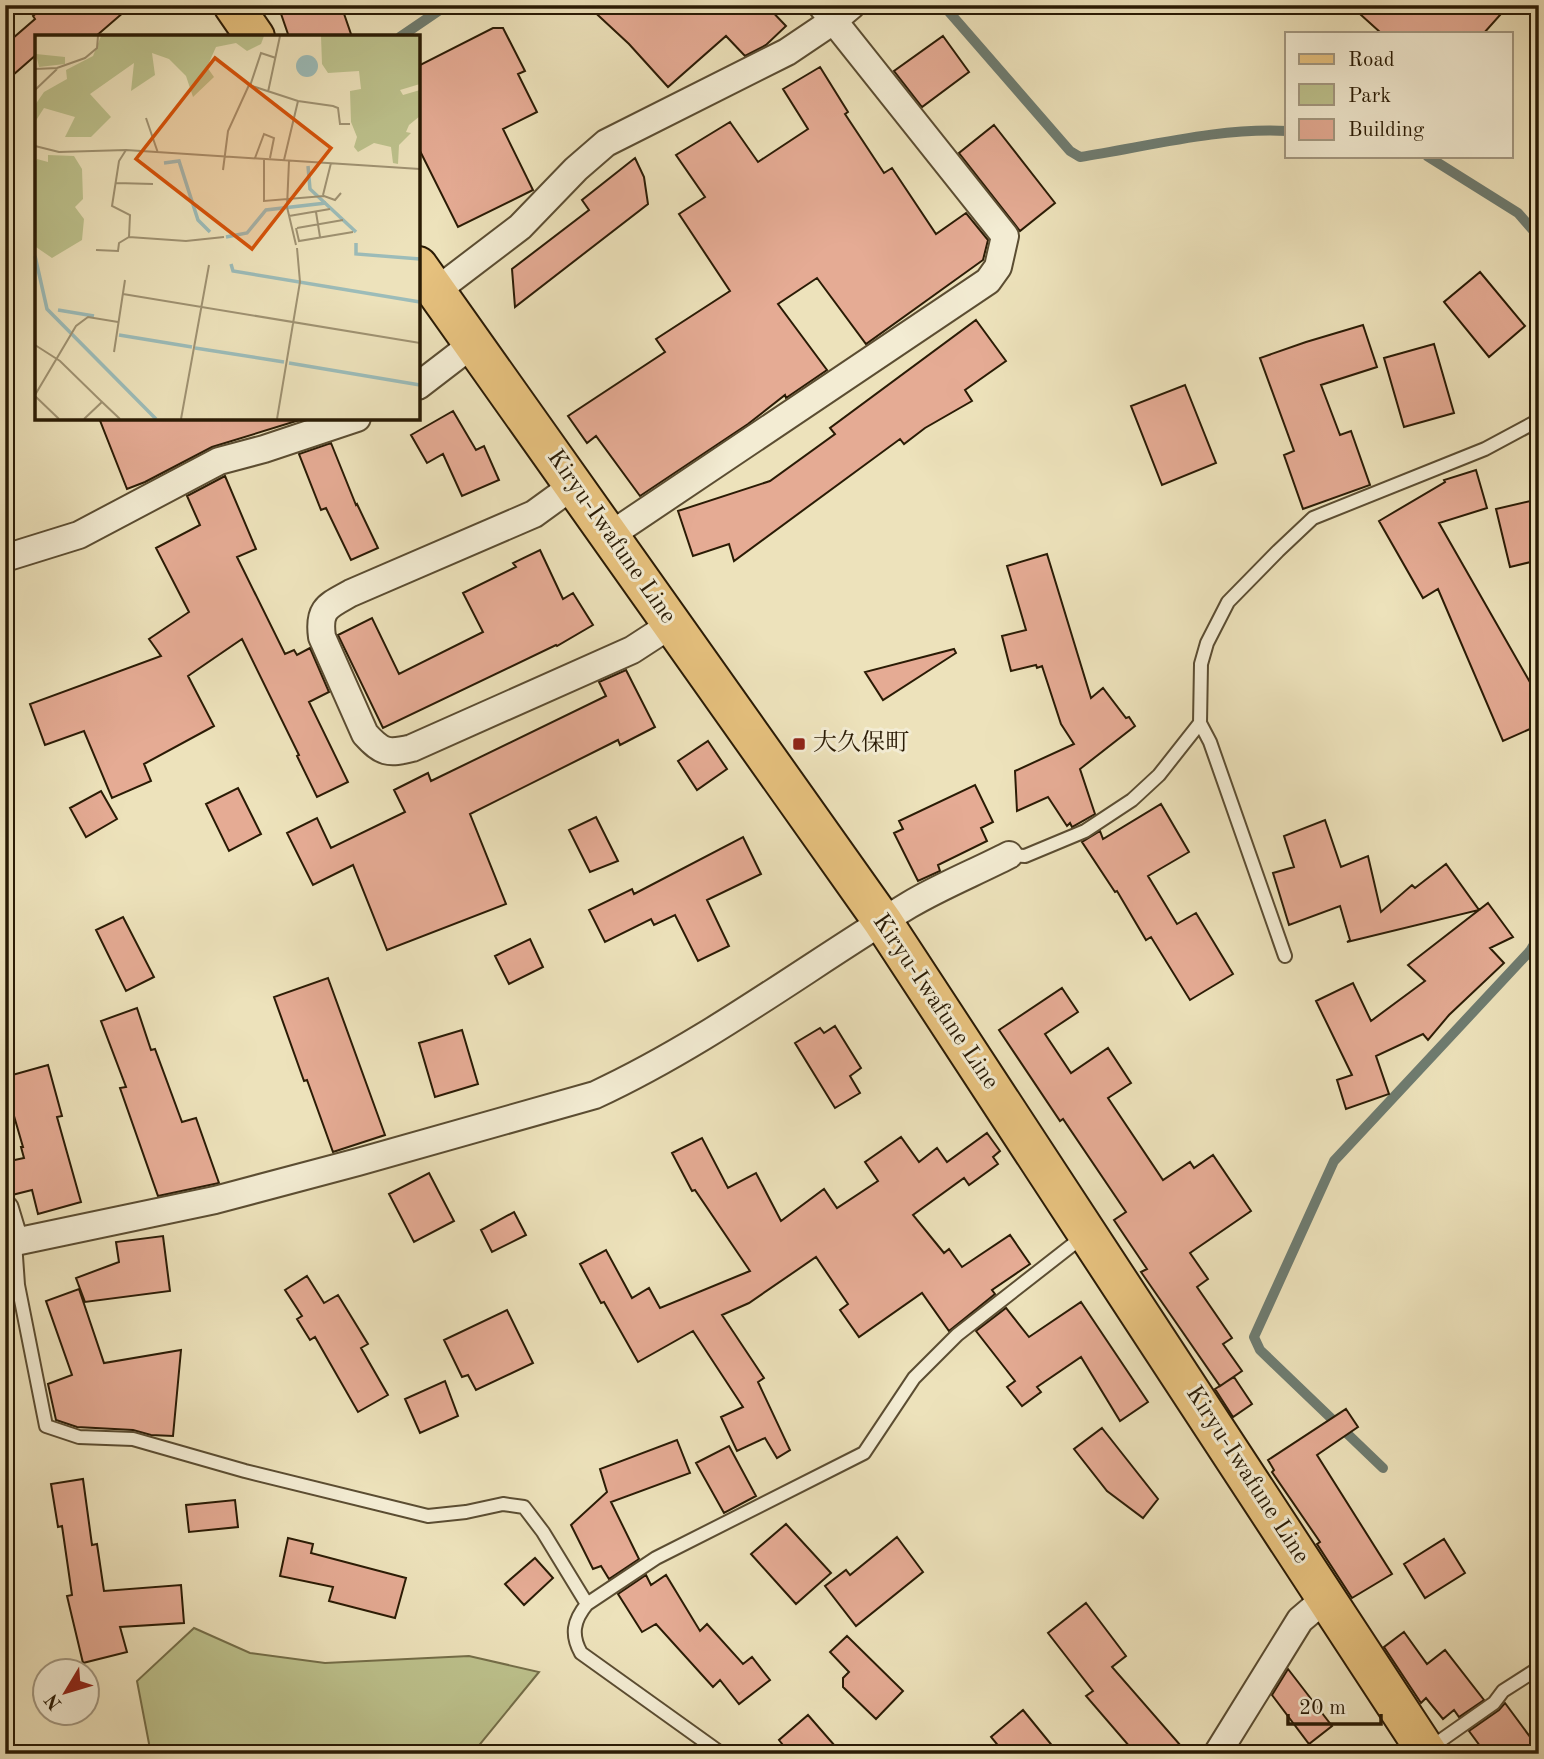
<svg xmlns="http://www.w3.org/2000/svg" width="1544" height="1759" font-family="'Old Standard TT','Noto Serif JP',serif">
  <style>
    .green { fill: #bdc28d; stroke: #746e49; stroke-width: 2 }
    .lines { fill: none; stroke-linecap: round; stroke-linejoin: round }
    .stream { stroke: #6e7c71; stroke-width: 10 }
    .building { fill: #e5ab94; stroke: #2a1b05; stroke-width: 2 }
    .service-casing { stroke: #5b4d32; stroke-width: 16 }
    .minor-casing { stroke: #5b4d32; stroke-width: 30 }
    .primary-casing { stroke: #2a1b05; stroke-width: 42 }
    .service { stroke: #f3ecd3; stroke-width: 12 }
    .minor { stroke: #f3ecd3; stroke-width: 26 }
    .primary { stroke: #e6c17e; stroke-width: 38 }
    .poi-dot { fill: #8f2418; stroke: #f3ecd3; stroke-width: 2.5 }
    .labels { text-anchor: middle; dominant-baseline: central; stroke-width: 6; stroke-linejoin: round; paint-order: stroke }
    .street-label { font-size: 24px; fill: #2a1b05; stroke: #f3ecd3 }
    .poi-label { font-size: 24px; fill: #2a1b05; stroke: #f3ecd3; text-anchor: start }
    .inset-river { fill: none; stroke: #9cbcb9; stroke-width: 3.5 }
    .inset-road { fill: none; stroke: #9f9272; stroke-width: 2 }
    .view { fill: #d5530b; fill-opacity: 0.15; stroke: #d5530b; stroke-width: 3.5 }
    .inset-edge { fill: none; stroke: #2a1b05; stroke-width: 3.5 }
  </style>
  <rect width="100%" height="100%" fill="#ede2bb"/>
  <filter id="stains"><feTurbulence type="fractalNoise" baseFrequency=".00286" numOctaves="4"/><feColorMatrix values="0 0 0 0 .2 0 0 0 0 .09 0 0 0 0 .02 0 0 0 .5 -.17"/></filter>
  <radialGradient id="worn" r=".72"><stop offset=".6" stop-color="#630" stop-opacity="0"/><stop offset="1" stop-color="#630" stop-opacity=".3"/></radialGradient>
  <path class="green" d="M 194,1628 L 250,1653 L 325,1663 L 469,1656 L 539,1672 L 472,1754 L 151,1754 L 137,1681 Z"/>
  <g class="lines">
    <path class="stream" d="M 943,5 L 1070,151 L 1080,157 C 1145,147 1221,127 1287,131
      M 400,37 L 447,5
      M 1427,156 L 1518,213 L 1539,237
      M 1383,1468 L 1260,1350 L 1254,1337 L 1334,1161 L 1530,951 L 1539,936"/>
  </g>
  <path class="building" d="M 45,5 L 132,5 L 95,37 L 37,37 L 37,54 L 5,82 L 5,45 L 35,19 L 33,16 Z
    M 278,5 L 341,5 L 352,37 L 289,37 Z
    M 587,5 L 766,5 L 786,26 L 766,45 L 745,56 L 726,36 L 668,87 L 629,44 Z
    M 1350,5 L 1509,5 L 1484,33 L 1381,33 Z
    M 493,28 L 503,28 L 525,71 L 518,74 L 537,112 L 503,129 L 533,190 L 458,227 L 418,147 L 418,66 Z
    M 943,36 L 969,72 L 922,107 L 894,71 Z
    M 820,67 L 848,112 L 845,114 L 884,173 L 892,168 L 936,234 L 966,213 L 988,240 L 983,260 L 866,344 L 817,278 L 778,304 L 827,370 L 786,398 L 785,395 L 748,424 L 640,496 L 596,436 L 587,443 L 568,416 L 665,352 L 656,339 L 730,291 L 679,214 L 705,197 L 676,155 L 730,122 L 758,162 L 808,129 L 783,89 Z
    M 994,125 L 1055,203 L 1020,231 L 959,153 Z
    M 635,158 L 644,177 L 648,204 L 515,307 L 512,269 L 589,210 L 582,200 Z
    M 1480,272 L 1525,326 L 1489,357 L 1444,302 Z
    M 976,320 L 1006,361 L 965,390 L 972,401 L 925,428 L 904,444 L 900,439 L 734,561 L 729,544 L 693,556 L 678,511 L 770,481 L 835,434 L 830,428 Z
    M 1363,325 L 1377,367 L 1321,385 L 1340,435 L 1351,431 L 1370,485 L 1303,509 L 1284,455 L 1294,451 L 1260,358 L 1306,342 Z
    M 1434,344 L 1454,413 L 1404,427 L 1384,358 Z
    M 1185,385 L 1216,463 L 1162,485 L 1131,406 Z
    M 453,411 L 476,450 L 484,446 L 499,480 L 462,496 L 443,454 L 427,463 L 411,435 Z
    M 99,418 L 306,418 L 212,447 L 145,482 L 127,489 Z
    M 331,443 L 356,505 L 357,504 L 378,548 L 351,560 L 326,508 L 321,510 L 299,454 Z
    M 1476,470 L 1487,508 L 1439,523 L 1539,698 L 1539,725 L 1503,741 L 1438,589 L 1423,598 L 1379,521 L 1445,482 L 1444,480 Z
    M 225,476 L 256,549 L 237,557 L 285,654 L 294,650 L 297,655 L 310,648 L 329,692 L 309,702 L 348,782 L 317,797 L 297,756 L 299,755 L 242,639 L 188,676 L 214,726 L 144,764 L 151,781 L 112,798 L 84,731 L 45,745 L 30,704 L 161,656 L 149,639 L 189,612 L 156,548 L 200,525 L 187,496 Z
    M 1539,499 L 1539,560 L 1510,567 L 1496,509 Z
    M 540,550 L 563,599 L 573,593 L 593,625 L 557,646 L 556,645 L 383,728 L 338,635 L 372,618 L 399,674 L 483,632 L 463,593 L 516,567 L 513,563 Z
    M 1047,554 L 1091,698 L 1103,688 L 1126,718 L 1129,717 L 1135,726 L 1080,769 L 1095,814 L 1072,827 L 1070,823 L 1067,826 L 1048,797 L 1017,811 L 1015,771 L 1074,744 L 1061,724 L 1042,666 L 1037,668 L 1036,665 L 1011,671 L 1002,636 L 1026,630 L 1007,566 Z
    M 954,649 L 956,653 L 883,700 L 865,672 Z
    M 626,670 L 655,727 L 620,745 L 618,740 L 470,814 L 506,904 L 387,950 L 353,865 L 313,885 L 287,833 L 317,818 L 331,848 L 405,812 L 394,790 L 428,773 L 431,781 L 606,696 L 599,682 Z
    M 708,741 L 727,769 L 697,790 L 678,761 Z
    M 975,785 L 993,822 L 981,828 L 987,841 L 938,865 L 940,871 L 918,881 L 894,833 L 903,829 L 899,821 Z
    M 238,788 L 261,834 L 229,851 L 206,804 Z
    M 101,791 L 117,819 L 86,837 L 70,808 Z
    M 1161,804 L 1189,852 L 1148,876 L 1177,924 L 1196,913 L 1233,974 L 1190,1000 L 1151,937 L 1146,940 L 1117,891 L 1115,892 L 1082,842 L 1100,831 L 1103,839 Z
    M 596,817 L 618,861 L 590,872 L 569,830 Z
    M 1325,820 L 1341,867 L 1368,856 L 1381,912 L 1412,885 L 1415,888 L 1446,864 L 1479,910 L 1347,942 L 1350,940 L 1340,906 L 1289,925 L 1273,873 L 1294,867 L 1284,836 Z
    M 743,837 L 761,874 L 707,900 L 729,946 L 698,961 L 675,915 L 654,925 L 651,919 L 605,942 L 589,910 L 632,889 L 634,894 Z
    M 1488,903 L 1513,937 L 1490,948 L 1504,963 L 1449,1015 L 1428,1040 L 1423,1034 L 1376,1056 L 1389,1094 L 1346,1109 L 1337,1080 L 1352,1075 L 1316,1001 L 1353,983 L 1371,1021 L 1425,981 L 1408,965 Z
    M 123,917 L 154,977 L 126,991 L 96,930 Z
    M 530,939 L 543,967 L 509,984 L 495,956 Z
    M 328,978 L 385,1135 L 333,1152 L 307,1080 L 304,1081 L 274,997 Z
    M 1062,988 L 1078,1012 L 1045,1034 L 1071,1073 L 1108,1048 L 1131,1083 L 1108,1098 L 1163,1180 L 1190,1162 L 1194,1168 L 1213,1155 L 1251,1211 L 1190,1253 L 1208,1279 L 1197,1287 L 1232,1338 L 1223,1344 L 1242,1371 L 1220,1386 L 1141,1272 L 1147,1269 L 1114,1220 L 1126,1212 L 1063,1119 L 1060,1121 L 999,1030 Z
    M 137,1008 L 151,1050 L 155,1049 L 182,1122 L 196,1118 L 219,1183 L 158,1196 L 120,1088 L 126,1087 L 101,1021 Z
    M 835,1026 L 861,1068 L 850,1076 L 860,1093 L 835,1108 L 795,1043 L 820,1028 L 824,1033 Z
    M 462,1030 L 478,1084 L 435,1097 L 419,1043 Z
    M 48,1065 L 62,1116 L 57,1117 L 81,1202 L 38,1214 L 32,1190 L 12,1195 L 5,1170 L 5,1162 L 24,1158 L 21,1147 L 23,1147 L 5,1085 L 5,1077 Z
    M 987,1133 L 1000,1151 L 993,1157 L 998,1164 L 969,1185 L 964,1178 L 913,1215 L 944,1253 L 949,1249 L 962,1267 L 1010,1235 L 1030,1264 L 992,1290 L 995,1294 L 949,1331 L 922,1293 L 859,1337 L 840,1310 L 848,1304 L 816,1257 L 749,1303 L 722,1315 L 764,1378 L 758,1382 L 790,1450 L 777,1458 L 765,1438 L 737,1451 L 721,1417 L 743,1407 L 693,1331 L 638,1362 L 604,1302 L 601,1303 L 580,1264 L 606,1250 L 632,1298 L 649,1288 L 660,1308 L 750,1271 L 695,1190 L 692,1191 L 672,1153 L 702,1138 L 728,1188 L 756,1173 L 781,1221 L 824,1189 L 837,1208 L 878,1181 L 865,1162 L 901,1137 L 919,1162 L 937,1148 L 947,1162 Z
    M 429,1173 L 454,1221 L 414,1242 L 389,1194 Z
    M 514,1212 L 526,1235 L 492,1252 L 481,1230 Z
    M 163,1236 L 170,1291 L 85,1302 L 76,1278 L 119,1262 L 116,1242 Z
    M 307,1276 L 324,1303 L 338,1295 L 368,1344 L 361,1348 L 388,1395 L 358,1412 L 315,1337 L 310,1340 L 297,1319 L 302,1316 L 285,1290 Z
    M 79,1289 L 104,1363 L 181,1350 L 173,1436 L 151,1435 L 133,1430 L 77,1427 L 56,1420 L 48,1384 L 72,1375 L 46,1301 Z
    M 1081,1302 L 1148,1402 L 1120,1421 L 1081,1357 L 1037,1387 L 1041,1392 L 1022,1406 L 1007,1387 L 1015,1381 L 976,1331 L 1006,1308 L 1029,1337 Z
    M 507,1310 L 533,1363 L 476,1390 L 468,1375 L 462,1377 L 444,1340 Z
    M 1234,1377 L 1252,1404 L 1233,1417 L 1215,1389 Z
    M 445,1381 L 458,1416 L 420,1433 L 405,1399 Z
    M 1346,1409 L 1358,1427 L 1317,1455 L 1392,1574 L 1352,1598 L 1317,1544 L 1320,1542 L 1272,1472 L 1274,1470 L 1268,1460 Z
    M 1102,1428 L 1158,1499 L 1143,1518 L 1107,1491 L 1074,1449 Z
    M 677,1440 L 690,1473 L 611,1502 L 639,1559 L 609,1579 L 601,1566 L 593,1569 L 571,1525 L 607,1492 L 600,1469 Z
    M 729,1446 L 756,1496 L 724,1513 L 696,1463 Z
    M 83,1479 L 92,1545 L 97,1544 L 104,1591 L 181,1585 L 184,1623 L 120,1627 L 127,1652 L 83,1663 L 67,1596 L 72,1595 L 62,1526 L 58,1527 L 51,1484 Z
    M 235,1500 L 238,1527 L 189,1532 L 186,1505 Z
    M 786,1524 L 831,1573 L 796,1604 L 751,1554 Z
    M 897,1537 L 923,1572 L 856,1626 L 825,1586 L 846,1570 L 850,1575 Z
    M 288,1538 L 313,1544 L 311,1553 L 406,1578 L 395,1618 L 329,1601 L 333,1587 L 280,1576 Z
    M 1444,1539 L 1465,1573 L 1425,1598 L 1404,1564 Z
    M 535,1558 L 553,1578 L 524,1605 L 505,1584 Z
    M 646,1575 L 651,1585 L 666,1575 L 700,1631 L 707,1624 L 743,1664 L 752,1657 L 770,1680 L 739,1704 L 720,1680 L 713,1687 L 656,1624 L 642,1632 L 618,1594 Z
    M 1086,1603 L 1126,1656 L 1112,1667 L 1188,1754 L 1136,1754 L 1086,1696 L 1093,1691 L 1048,1633 Z
    M 1404,1632 L 1427,1664 L 1445,1650 L 1484,1700 L 1459,1717 L 1454,1710 L 1443,1719 L 1426,1698 L 1421,1703 L 1384,1647 Z
    M 847,1636 L 903,1691 L 876,1719 L 843,1687 L 843,1678 L 849,1672 L 830,1652 Z
    M 1288,1669 L 1332,1726 L 1309,1744 L 1272,1695 Z
    M 1505,1703 L 1539,1749 L 1539,1754 L 1486,1754 L 1469,1731 L 1499,1710 Z
    M 1023,1710 L 1059,1754 L 1005,1754 L 991,1737 Z
    M 808,1715 L 842,1754 L 790,1754 L 779,1740 Z"/>
  <g class="lines">
    <g class="service-casing">
      <path id="service" d="M 1009,855 L 1025,856 L 1085,831 L 1132,800 L 1159,775 L 1200,723
        M 1285,956 L 1210,742 L 1200,723 L 1201,664 L 1207,643 L 1228,602 L 1278,551 L 1313,518 L 1485,449 L 1539,420
        M 15,1242 L 18,1285 L 46,1426 L 79,1437 L 133,1439 L 245,1471 L 428,1516 L 466,1512 L 503,1504 L 524,1507 L 543,1532 L 587,1604
        M 1430,1748 L 1494,1703 L 1503,1691 L 1539,1668
        M 722,1754 L 581,1653 C 571,1635 573,1621 587,1604 L 656,1558 L 864,1453 L 914,1378 L 957,1335 L 1085,1235"/>
    </g>
    <g class="minor-casing">
      <path id="minor" d="M 436,291 L 520,227 L 576,169 L 606,143 L 787,52 L 833,21 L 852,5
        M 418,386 L 474,343
        M 574,485 L 534,514 L 351,593 C 328,606 318,608 322,637 L 365,734 C 382,753 388,754 412,748 L 632,650 L 672,624
        M 609,536 L 988,281 L 998,267 L 1005,236 L 821,5
        M 5,558 L 79,535 L 219,461 L 264,449 L 357,418
        M 5,1209 L 15,1242 L 215,1200 L 358,1162 L 595,1095 C 707,1043 805,968 909,905 C 941,886 976,872 1009,855
        M 1217,1754 L 1300,1620 L 1327,1597"/>
    </g>
    <g class="primary-casing">
      <path id="primary" d="M 233,5 L 255,37
        M 418,266 L 883,922 L 1428,1754"/>
    </g>
    <use href="#service" class="service"/>
    <use href="#minor" class="minor"/>
    <use href="#primary" class="primary"/>
  </g>
  <rect class="poi-dot" x="792" y="737" width="14" height="14" rx="3.5"/>
  <g class="labels">
    <g class="street-label">
      <text transform="translate(611 537) rotate(55)">Kiryu-Iwafune Line</text>
      <text transform="translate(935 1002) rotate(56)">Kiryu-Iwafune Line</text>
      <text transform="translate(1247 1475) rotate(57)">Kiryu-Iwafune Line</text>
    </g>
    <g class="poi-label">
      <text x="813" y="744">大久保町</text>
    </g>
  </g>
  <g transform="translate(35 35)">
    <rect width="385" height="385" fill="#ede2bb"/>
    <path d="M 66,1 L 229,1 L 226,9 L 212,16 L 201,8 L 181,12 L 172,32 L 179,42 L 158,62 L 151,41 L 134,24 L 117,18 L 120,40 L 96,56 L 99,28 L 55,59 L 76,82 L 56,102 L 30,102 L 40,82 L 9,73 L 0,87 L 0,70 L 9,57 L 32,44 L 31,35 L 58,21 ZM 286,1 L 385,1 L 385,49 L 365,55 L 368,60 L 385,55 L 385,81 L 374,90 L 371,97 L 376,98 L 364,110 L 363,129 L 358,128 L 356,112 L 339,108 L 323,117 L 319,112 L 322,102 L 316,87 L 315,56 L 326,54 L 324,36 L 293,38 L 287,29 ZM 1,19 L 30,22 L 30,29 L 4,32 ZM 13,120 L 39,121 L 47,134 L 48,164 L 40,172 L 49,184 L 47,205 L 17,223 L 1,212 L 0,129 L 2,124 L 13,127 Z" fill="#bdc28d"/>
    <path d="M261 31a11 11 0 1 1 22 0a11 11 0 1 1-22 0Z" fill="#9cbcb9"/>
    <path class="inset-river" d="M 129,128 L 144,126 L 163,185 L 175,197M 273,131 L 275,154 L 321,197M 191,202 L 212,198 L 231,175 L 291,168M 321,208 L 321,219 L 385,224M 0,221 L 12,274 L 121,384M 196,229 L 198,236 L 385,267M 23,275 L 59,281M 84,300 L 157,312M 160,313 L 249,327M 254,328 L 385,350"/>
    <path class="inset-road" d="M 0,34 L 22,33 L 50,23 L 62,13 L 63,1M 215,51 L 226,18 L 241,23M 0,55 L 22,34M 233,57 L 245,1M 111,83 L 123,118M 0,111 L 24,117 L 91,115 L 385,134M 91,115 L 84,126 L 77,171 L 95,180 L 94,202M 220,123 L 229,99 L 239,103 L 235,123M 229,125 L 229,166 L 289,161 L 300,165 L 306,158M 249,125 L 263,66M 254,126 L 252,172 L 261,210M 188,135 L 193,96 L 214,50 L 263,66 L 298,71 L 303,73 L 305,89 L 315,89M 81,148 L 118,149M 288,160 L 296,128M 281,177 L 285,202M 254,181 L 295,174M 261,193 L 264,206 L 318,197M 262,193 L 308,185M 61,215 L 83,216 L 84,208 L 94,202 L 151,206 L 189,202M 88,259 L 385,308M 0,310 L 25,326 L 67,367M 79,317 L 90,245M 0,360 L 41,291 L 53,282 L 83,287M 0,361 L 24,384M 49,384 L 67,367 L 85,384M 146,384 L 174,230M 242,384 L 265,247 L 262,213"/>
    <path class="view" d="M 180,23 L 296,113 L 217,214 L 101,124 Z"/>
    <rect width="385" height="385" class="inset-edge"/>
  </g>
  <rect width="1544" height="1759" fill="none" stroke="#ede2bb" stroke-width="28"/>
  <rect x="7" y="7" width="1530" height="1745" fill="none" stroke="#2a1b05" stroke-width="3.5"/>
  <rect x="14" y="14" width="1516" height="1731" fill="none" stroke="#2a1b05" stroke-width="2"/>
  <rect x="1285" y="32" width="228" height="126" fill="#f3ecd3" stroke="#a39881" stroke-width="2"/>
  <rect x="1299" y="54" width="35" height="10" fill="#e6c17e" stroke="#a39881" stroke-width="2"/>
  <text x="1348" y="66" font-size="21" fill="#2a1b05">Road</text>
  <rect x="1299" y="84" width="35" height="21" fill="#bdc28d" stroke="#a39881" stroke-width="2"/>
  <text x="1348" y="102" font-size="21" fill="#2a1b05">Park</text>
  <rect x="1299" y="119" width="35" height="21" fill="#e5ab94" stroke="#a39881" stroke-width="2"/>
  <text x="1348" y="136" font-size="21" fill="#2a1b05">Building</text>
  <g transform="translate(66 1692) rotate(232)"><circle r="33" fill="#f3ecd3" stroke="#a39881" stroke-width="2"/>
  <path d="M0-5L12 26L0 18L-12 26Z" fill="#8f2418"/>
  <text y="-10" font-size="19" font-weight="bold" text-anchor="middle" fill="#2a1b05">N</text>
  </g>
  <path d="M1288 1714v10h93v-10" fill="none" stroke="#2a1b05" stroke-width="3.5"/>
  <text x="1299" y="1714" font-size="21" fill="#2a1b05" stroke="#f3ecd3" stroke-width="5" paint-order="stroke">20 m</text>
  <rect width="100%" height="100%" filter="url(#stains)"/>
  <rect width="100%" height="100%" fill="url(#worn)"/>
</svg>
